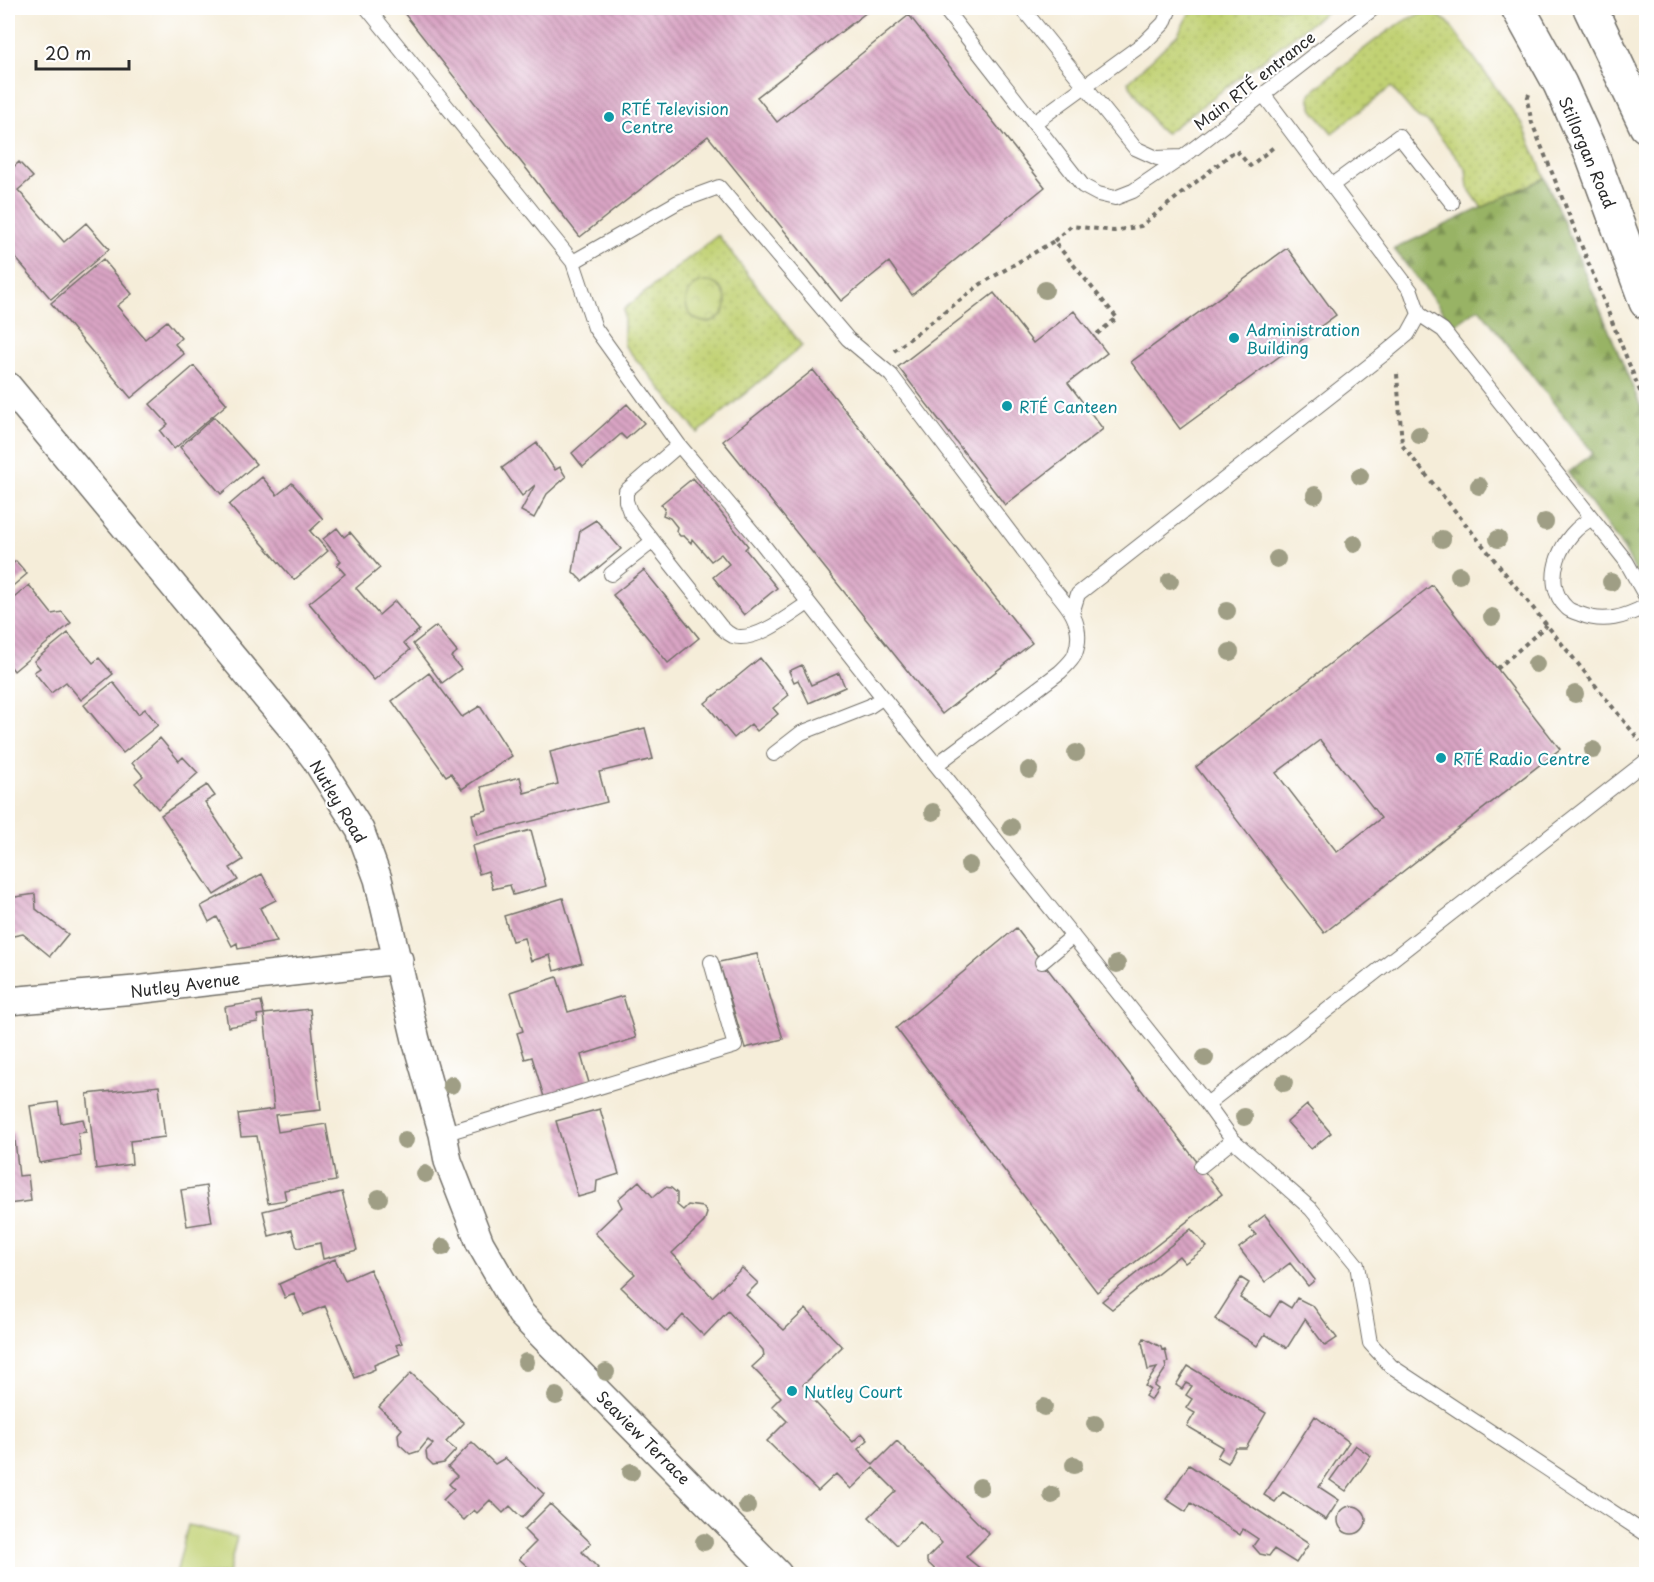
<svg xmlns="http://www.w3.org/2000/svg" width="1654" height="1582" font-family="'Playpen Sans',sans-serif">
  <style>
    .grass { fill: url(#grass-dots); stroke: #767e4f; stroke-width: 1.5 }
    .forest { fill: url(#forest-firs); stroke: #626f48; stroke-width: 1.5 }
    .park { fill: url(#park-crowns); stroke: #767e4f; stroke-width: 1.5 }
    .garden { fill: #c1d173; stroke: #767e4f; stroke-width: 1.5 }
    .building { fill: url(#building-back-hatch); fill-rule: evenodd }
    .lines { fill: none; stroke-linecap: round; stroke-linejoin: round }
    .lane-casing { stroke: #726f68; stroke-width: 16 }
    .street-casing { stroke: #726f68; stroke-width: 30 }
    .secondary-casing { stroke: #726f68; stroke-width: 36 }
    .path { stroke: #726f68; stroke-width: 4; stroke-dasharray: 4.5 4.5; stroke-linecap: butt }
    .lane { stroke: #fff; stroke-width: 14 }
    .street { stroke: #fff; stroke-width: 27 }
    .secondary { stroke: #fff; stroke-width: 33 }
    .tree { fill: #9f9e85 }
    .culture-dot { fill: #0f9aa8; stroke: #fff; stroke-width: 2 }
    .labels { text-anchor: middle; dominant-baseline: central; stroke-width: 4.5; stroke-linejoin: round; paint-order: stroke }
    .street-label { font-size: 16px; fill: #2b2b2b; stroke: #fff }
    .culture-label { font-size: 16px; fill: #0d838f; stroke: #fff; text-anchor: start }
  </style>
  <defs>
    <pattern id="grass-dots" width="8" height="8" patternUnits="userSpaceOnUse" patternTransform="scale(1.5)"><rect width="8" height="8" fill="#c1d173"/><path d="M2 2h.1M6 6h.1" fill="none" stroke="#a6b464" stroke-width="1.8" stroke-linecap="round"/></pattern>
    <pattern id="forest-firs" width="22" height="20" patternUnits="userSpaceOnUse" patternTransform="scale(1.5)"><rect width="22" height="20" fill="#98b365"/><path d="M5 1l3.5 6h-7zM16 11l3.5 6h-7z" fill="#7c9253"/></pattern>
    <pattern id="park-crowns" width="20" height="18" patternUnits="userSpaceOnUse" patternTransform="scale(1.5)"><rect width="20" height="18" fill="#c1d173"/><path d="M2 6a3 3 0 1 1 6 0M12 15a3 3 0 1 1 6 0" fill="none" stroke="#a6b464"/></pattern>
    <pattern id="building-back-hatch" width="6" height="6" patternUnits="userSpaceOnUse" patternTransform="scale(1.5)"><rect width="6" height="6" fill="#d9a4c4"/><path d="M-1 5l2 2M0 0l6 6M5-1l2 2" fill="none" stroke="#b0869f"/></pattern>
  </defs>
  <rect width="100%" height="100%" fill="#fff"/>
  <filter id="ink" filterUnits="userSpaceOnUse"><feTurbulence type="fractalNoise" baseFrequency=".0167" numOctaves="2"/><feDisplacementMap in="SourceGraphic" scale="12" xChannelSelector="R" yChannelSelector="G"/><feConvolveMatrix kernelMatrix="1 2 1 2 8 2 1 2 1" color-interpolation-filters="sRGB"/></filter>
  <filter id="wash" filterUnits="userSpaceOnUse"><feTurbulence type="fractalNoise" baseFrequency=".008" numOctaves="4" result="noise"/><feDisplacementMap in="SourceGraphic" scale="24" xChannelSelector="R" yChannelSelector="G"/><feGaussianBlur stdDeviation="1.35" result="paint"/><feColorMatrix in="noise" values="0 0 0 0 0 0 0 0 0 0 0 0 0 0 0 0 0 1.4 0 .05"/><feComposite in="paint" operator="in"/></filter>
  <g filter="url(#wash)">
    <rect width="100%" height="100%" fill="#f5edd9"/>
    <path class="grass" d="M 1192,8 L 1331,8 L 1166,133 L 1157,128 L 1128,82 L 1178,34 Z
      M 1425,13 L 1434,13 L 1448,22 L 1523,125 L 1545,178 L 1482,208 L 1468,188 L 1466,169 L 1428,122 L 1418,118 L 1391,87 L 1332,133 L 1313,110 L 1309,97 L 1313,91 C 1339,70 1394,19 1425,13 Z
      M 718,235 L 802,346 L 698,433 L 624,345 L 624,309 Z"/>
    <path class="forest" d="M 1545,178 L 1646,419 L 1646,575 L 1635,571 L 1624,549 L 1568,473 L 1593,453 L 1479,308 L 1454,326 L 1394,249 Z"/>
    <path class="park" d="M686 302a20 20 0 1 1 40 0a20 20 0 1 1-40 0Z"/>
    <path class="garden" d="M 188,1525 L 237,1537 L 228,1574 L 176,1574 Z"/>
    <g id="blocks">
      <path class="building" d="M 400,8 L 872,8 L 757,97 L 777,122 L 909,15 L 1045,187 L 912,295 L 889,262 L 841,301 L 708,136 L 580,237 Z
        M 19,162 L 33,177 L 18,190 L 64,242 L 86,223 L 109,249 L 51,299 L 8,249 L 8,172 Z
        M 1287,248 L 1336,315 L 1180,429 L 1131,362 Z
        M 103,259 L 132,294 L 117,306 L 145,339 L 167,321 L 181,338 L 175,344 L 184,354 L 131,398 L 51,303 Z
        M 994,293 L 1033,343 L 1074,311 L 1107,353 L 1068,383 L 1103,429 L 1005,505 L 898,367 Z
        M 194,366 L 227,404 L 174,449 L 160,431 L 168,424 L 150,404 Z
        M 813,370 L 1032,643 L 942,714 L 723,441 Z
        M 627,404 L 644,423 L 626,439 L 621,434 L 583,467 L 572,453 Z
        M 214,417 L 256,464 L 221,494 L 180,447 Z
        M 537,443 L 555,470 L 560,467 L 566,477 L 547,494 L 534,518 L 521,511 L 535,485 L 522,496 L 502,468 Z
        M 262,477 L 277,495 L 292,483 L 323,519 L 310,531 L 328,551 L 294,580 L 229,505 Z
        M 693,478 L 748,546 L 745,549 L 777,588 L 744,615 L 713,577 L 729,564 L 721,554 L 711,561 L 692,539 L 691,543 L 684,536 L 680,536 L 676,531 L 677,527 L 670,518 L 663,515 L 665,509 L 661,504 Z
        M 596,520 L 621,549 L 582,581 L 573,572 L 580,530 Z
        M 337,528 L 344,537 L 350,532 L 380,568 L 356,588 L 379,615 L 395,601 L 419,630 L 404,643 L 410,650 L 374,680 L 309,603 L 345,574 L 337,565 L 341,561 L 323,539 Z
        M 8,561 L 11,565 L 16,561 L 27,574 L 8,590 Z
        M 644,570 L 699,638 L 668,663 L 613,595 Z
        M 29,585 L 52,614 L 62,612 L 71,623 L 14,671 L 8,663 L 8,603 Z
        M 1432,585 L 1560,749 L 1324,933 L 1196,767 ZM 1320,740 L 1381,818 L 1337,852 L 1276,773 Z
        M 436,626 L 457,652 L 451,657 L 461,669 L 442,683 L 413,644 Z
        M 68,633 L 93,663 L 99,658 L 113,674 L 81,700 L 66,682 L 51,693 L 34,672 L 40,668 L 34,661 Z
        M 760,658 L 789,695 L 773,708 L 778,714 L 757,731 L 751,724 L 734,738 L 705,703 Z
        M 802,665 L 811,685 L 839,673 L 845,687 L 809,703 L 798,680 L 794,682 L 789,671 Z
        M 429,673 L 462,717 L 480,706 L 512,756 L 462,789 L 451,773 L 446,776 L 392,701 Z
        M 113,682 L 138,714 L 145,709 L 158,725 L 123,753 L 84,705 Z
        M 645,728 L 653,759 L 599,772 L 607,802 L 477,835 L 472,814 L 487,810 L 481,787 L 520,777 L 524,793 L 558,784 L 550,752 Z
        M 160,738 L 179,761 L 183,757 L 198,773 L 158,809 L 135,783 L 143,776 L 132,763 Z
        M 207,785 L 215,796 L 205,802 L 243,860 L 230,868 L 238,880 L 214,895 L 161,815 Z
        M 531,830 L 546,886 L 513,895 L 510,885 L 493,889 L 488,871 L 479,874 L 472,846 Z
        M 262,874 L 276,900 L 260,908 L 277,942 L 238,949 L 237,943 L 232,946 L 217,917 L 209,922 L 201,906 Z
        M 35,894 L 36,909 L 68,934 L 50,956 L 23,934 L 8,937 L 9,898 Z
        M 563,898 L 582,963 L 554,971 L 550,955 L 531,961 L 524,938 L 512,941 L 504,916 Z
        M 1016,928 L 1222,1194 L 1097,1292 L 896,1028 Z
        M 757,954 L 783,1039 L 745,1048 L 719,962 Z
        M 557,977 L 568,1012 L 623,996 L 636,1038 L 581,1055 L 589,1083 L 544,1097 L 532,1057 L 525,1059 L 517,1033 L 523,1031 L 511,992 Z
        M 261,1001 L 264,1014 L 257,1015 L 258,1022 L 228,1027 L 225,1007 Z
        M 310,1009 L 321,1110 L 275,1115 L 278,1132 L 326,1124 L 336,1181 L 284,1190 L 286,1200 L 268,1203 L 257,1136 L 241,1137 L 238,1114 L 274,1109 L 264,1014 Z
        M 159,1086 L 165,1137 L 130,1141 L 132,1164 L 96,1169 L 87,1094 Z
        M 58,1102 L 61,1123 L 83,1119 L 86,1132 L 78,1133 L 81,1156 L 39,1163 L 30,1106 Z
        M 1307,1105 L 1331,1133 L 1311,1149 L 1287,1122 Z
        M 600,1109 L 619,1174 L 597,1181 L 596,1192 L 578,1197 L 556,1121 Z
        M 8,1132 L 14,1132 L 19,1176 L 28,1175 L 31,1201 L 8,1204 Z
        M 639,1181 L 653,1197 L 665,1187 L 671,1188 L 677,1193 L 677,1205 L 683,1210 L 688,1205 L 703,1207 L 707,1213 L 704,1222 L 672,1253 L 712,1297 L 742,1268 L 758,1283 L 746,1295 L 784,1330 L 806,1309 L 842,1347 L 803,1385 L 816,1397 L 813,1400 L 853,1442 L 862,1433 L 868,1440 L 858,1449 L 873,1465 L 897,1441 L 989,1534 L 966,1557 L 987,1574 L 940,1574 L 927,1562 L 927,1558 L 942,1543 L 920,1521 L 897,1545 L 869,1517 L 896,1491 L 873,1468 L 851,1489 L 836,1474 L 818,1491 L 767,1441 L 787,1421 L 772,1406 L 781,1397 L 752,1367 L 764,1356 L 763,1350 L 728,1311 L 704,1336 L 683,1315 L 667,1332 L 621,1287 L 635,1274 L 595,1233 L 622,1207 L 618,1199 Z
        M 206,1186 L 212,1222 L 187,1226 L 181,1190 Z
        M 342,1192 L 357,1250 L 323,1259 L 320,1243 L 297,1248 L 292,1230 L 269,1236 L 263,1211 Z
        M 1265,1215 L 1315,1280 L 1308,1286 L 1290,1263 L 1265,1282 L 1239,1248 L 1256,1235 L 1249,1227 Z
        M 1191,1229 L 1207,1247 L 1185,1263 L 1179,1256 L 1112,1309 L 1102,1301 Z
        M 335,1259 L 345,1280 L 370,1269 L 402,1343 L 396,1345 L 400,1354 L 374,1365 L 375,1369 L 355,1378 L 325,1306 L 303,1315 L 294,1294 L 285,1298 L 279,1284 Z
        M 1241,1278 L 1249,1283 L 1240,1298 L 1270,1317 L 1280,1301 L 1291,1308 L 1297,1298 L 1313,1306 L 1337,1338 L 1325,1346 L 1305,1319 L 1287,1348 L 1265,1334 L 1257,1346 L 1215,1319 Z
        M 1144,1338 L 1161,1347 L 1162,1350 L 1165,1349 L 1168,1362 L 1165,1363 L 1166,1368 L 1154,1386 L 1158,1389 L 1151,1400 L 1145,1396 L 1150,1389 L 1145,1386 L 1157,1368 L 1148,1370 L 1142,1342 Z
        M 1188,1366 L 1266,1413 L 1246,1448 L 1236,1448 L 1228,1463 L 1217,1457 L 1223,1447 L 1187,1426 L 1195,1413 L 1186,1408 L 1192,1399 L 1186,1395 L 1192,1386 L 1186,1383 L 1182,1389 L 1176,1385 Z
        M 411,1373 L 464,1423 L 446,1442 L 456,1450 L 444,1463 L 433,1465 L 427,1459 L 426,1451 L 433,1444 L 428,1440 L 419,1451 L 410,1454 L 399,1444 L 398,1434 L 402,1429 L 379,1407 Z
        M 1315,1416 L 1349,1442 L 1319,1487 L 1339,1500 L 1326,1520 L 1283,1492 L 1275,1502 L 1264,1495 Z
        M 472,1442 L 495,1464 L 505,1458 L 544,1494 L 522,1518 L 510,1506 L 503,1513 L 490,1500 L 477,1513 L 474,1510 L 464,1520 L 443,1500 L 454,1489 L 449,1484 L 457,1476 L 448,1467 Z
        M 1355,1445 L 1371,1456 L 1346,1491 L 1330,1480 Z
        M 1189,1465 L 1309,1544 L 1296,1563 L 1274,1549 L 1269,1556 L 1260,1554 L 1253,1546 L 1258,1539 L 1243,1529 L 1240,1535 L 1191,1503 L 1186,1512 L 1166,1499 Z
        M 550,1504 L 591,1543 L 582,1552 L 598,1568 L 592,1574 L 536,1574 L 519,1559 L 536,1542 L 524,1530 Z
        M1338 1520a14 14 0 1 1 28 0a14 14 0 1 1-28 0Z"/>
    </g>
  </g>
  <g filter="url(#ink)">
    <use href="#blocks" fill-opacity="0" stroke="#726f68" stroke-width="1.5"/>
    <g class="lines">
      <g class="lane-casing">
        <path id="lane" d="M 367,8 L 573,262 L 678,202 L 719,187 L 848,339 L 891,375 L 1049,584 C 1067,604 1086,624 1075,654 C 1073,660 1065,667 1060,672 L 936,765 L 1207,1104 L 1646,761
          M 944,8 L 1083,186 L 1098,194 L 1115,198 L 1133,191 L 1183,157 L 1374,8
          M 1022,8 L 1135,148 L 1157,158 L 1181,157
          M 1263,94 L 1411,291 L 1419,314 L 1443,330 L 1626,561 L 1646,597
          M 1034,123 L 1144,43 L 1164,23 L 1170,8
          M 1332,185 L 1399,136 L 1452,203
          M 573,262 L 595,328 L 679,445 L 761,542 L 936,765
          M 679,445 L 626,491 L 626,501 L 630,512 L 721,627 C 724,630 729,634 733,636 C 755,643 790,615 808,603
          M 1592,519 C 1562,532 1539,582 1567,608 C 1570,611 1577,613 1580,614 C 1604,624 1625,617 1646,606
          M 611,574 L 653,541
          M 1073,610 L 1078,594 L 1384,354 L 1408,334 L 1419,314
          M 774,754 L 801,733 L 870,706 L 882,698
          M 1042,962 L 1073,936
          M 1207,1104 L 1233,1140 L 1311,1209 L 1357,1265 L 1370,1343 L 1391,1366 L 1646,1534
          M 443,1134 L 735,1046 L 711,962
          M 1201,1166 L 1233,1140"/>
      </g>
      <g class="street-casing">
        <path id="street" d="M 8,386 L 294,731 L 316,760 L 360,830 L 378,879 L 416,1040 L 443,1134 L 448,1161 L 480,1243 L 521,1314 L 778,1574
          M 8,1001 L 135,990 L 399,960"/>
      </g>
      <g class="secondary-casing">
        <path id="secondary" d="M 1518,8 L 1560,84 L 1592,155 L 1646,302
          M 1590,8 L 1646,126"/>
      </g>
      <path class="path" d="M 1529,94 L 1527,100 L 1532,123 L 1646,406
        M 1054,241 L 1071,226 L 1114,231 L 1141,226 L 1236,150 L 1250,166 L 1275,146
        M 894,351 L 981,284 L 1054,241 L 1117,318 L 1093,337
        M 1397,374 L 1402,445 L 1640,741
        M 1497,669 L 1547,625"/>
      <use href="#lane" class="lane"/>
      <use href="#street" class="street"/>
      <use href="#secondary" class="secondary"/>
    </g>
    <g class="tree">
      <circle cx="1045" cy="290" r="9"/>
      <circle cx="1419" cy="435" r="9"/>
      <circle cx="1360" cy="476" r="9"/>
      <circle cx="1479" cy="486" r="9"/>
      <circle cx="1315" cy="495" r="9"/>
      <circle cx="1545" cy="522" r="9"/>
      <circle cx="1442" cy="539" r="9"/>
      <circle cx="1498" cy="539" r="9"/>
      <circle cx="1354" cy="544" r="9"/>
      <circle cx="1277" cy="559" r="9"/>
      <circle cx="1459" cy="575" r="9"/>
      <circle cx="1170" cy="581" r="9"/>
      <circle cx="1611" cy="582" r="9"/>
      <circle cx="1227" cy="611" r="9"/>
      <circle cx="1492" cy="617" r="9"/>
      <circle cx="1230" cy="652" r="9"/>
      <circle cx="1536" cy="664" r="9"/>
      <circle cx="1575" cy="694" r="9"/>
      <circle cx="1593" cy="750" r="9"/>
      <circle cx="1076" cy="753" r="9"/>
      <circle cx="1029" cy="770" r="9"/>
      <circle cx="933" cy="812" r="9"/>
      <circle cx="1011" cy="827" r="9"/>
      <circle cx="969" cy="865" r="9"/>
      <circle cx="1117" cy="964" r="9"/>
      <circle cx="1205" cy="1058" r="9"/>
      <circle cx="1284" cy="1083" r="9"/>
      <circle cx="451" cy="1085" r="9"/>
      <circle cx="1244" cy="1117" r="9"/>
      <circle cx="405" cy="1140" r="9"/>
      <circle cx="425" cy="1174" r="9"/>
      <circle cx="379" cy="1198" r="9"/>
      <circle cx="443" cy="1247" r="9"/>
      <circle cx="526" cy="1362" r="9"/>
      <circle cx="606" cy="1372" r="9"/>
      <circle cx="556" cy="1396" r="9"/>
      <circle cx="1044" cy="1407" r="9"/>
      <circle cx="1095" cy="1424" r="9"/>
      <circle cx="1074" cy="1465" r="9"/>
      <circle cx="631" cy="1472" r="9"/>
      <circle cx="980" cy="1487" r="9"/>
      <circle cx="1052" cy="1495" r="9"/>
      <circle cx="747" cy="1506" r="9"/>
      <circle cx="704" cy="1542" r="9"/>
    </g>
  </g>
  <g class="culture-dot">
    <circle cx="609" cy="117" r="6"/>
    <circle cx="1234" cy="338" r="6"/>
    <circle cx="1007" cy="406" r="6"/>
    <circle cx="1441" cy="758" r="6"/>
    <circle cx="792" cy="1391" r="6"/>
  </g>
  <g class="labels">
    <g class="street-label">
      <text transform="translate(1254 80) rotate(-38)">Main RTÉ entrance</text>
      <text transform="translate(1588 152) rotate(67)">Stillorgan Road</text>
      <text transform="translate(339 801) rotate(59)">Nutley Road</text>
      <text transform="translate(185 984) rotate(-7)">Nutley Avenue</text>
      <text transform="translate(644 1437) rotate(45)">Seaview Terrace</text>
    </g>
    <g class="culture-label">
      <text x="621" y="108">RTÉ Television<tspan x="621" dy="18">Centre</tspan></text>
      <text x="1246" y="329">Administration<tspan x="1246" dy="18">Building</tspan></text>
      <text x="1019" y="406">RTÉ Canteen</text>
      <text x="1453" y="758">RTÉ Radio Centre</text>
      <text x="804" y="1391">Nutley Court</text>
    </g>
  </g>
  <rect width="1654" height="1582" fill="none" stroke="#fff" stroke-width="30"/>
  <path d="M36 60v9h93v-9" fill="none" stroke="#2b2b2b" stroke-width="3"/>
  <text x="45" y="60" font-size="18" fill="#2b2b2b" stroke="#ffffff" stroke-width="4.5" paint-order="stroke">20 m</text>
</svg>
